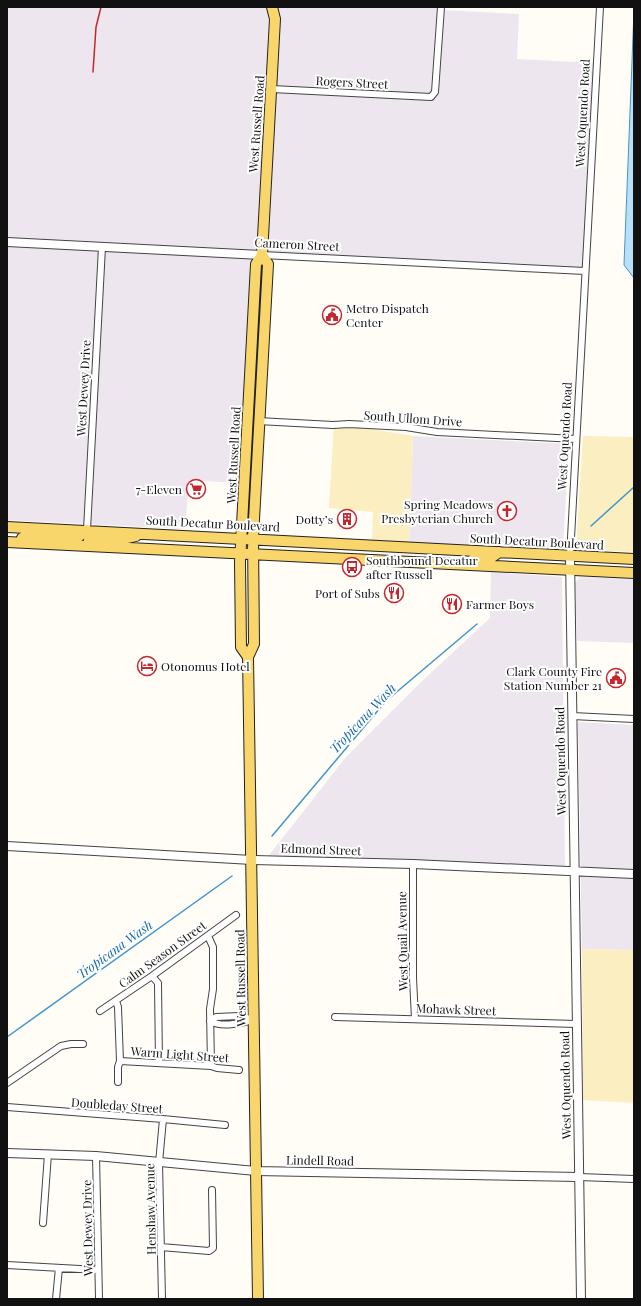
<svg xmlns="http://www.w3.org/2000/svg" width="641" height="1306" font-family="'Playfair Display',serif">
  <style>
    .industrial { fill: #eee6ef }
    .sand { fill: #fbeec1 }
    .water { fill: #b9e0f7; stroke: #3f96cf }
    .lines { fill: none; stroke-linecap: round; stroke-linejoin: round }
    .stream { stroke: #3f96cf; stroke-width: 1.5 }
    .minor-casing { stroke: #444; stroke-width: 8 }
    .tertiary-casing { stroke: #444; stroke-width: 10 }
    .primary-casing { stroke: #222; stroke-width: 12 }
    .minor { stroke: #fff; stroke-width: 6 }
    .tertiary { stroke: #fff; stroke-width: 8 }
    .primary { stroke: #f9d66b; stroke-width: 10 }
    .rail { stroke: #c4262e; stroke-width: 1.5 }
    .labels { text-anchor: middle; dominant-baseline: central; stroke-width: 4; stroke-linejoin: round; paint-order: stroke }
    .street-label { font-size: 12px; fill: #111; stroke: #fff }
    .poi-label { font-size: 12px; fill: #111; stroke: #fff; text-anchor: end }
    .water-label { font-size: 13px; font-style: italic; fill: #1768a6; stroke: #fff }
  </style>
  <rect width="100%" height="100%" fill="#fffdf5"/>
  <path class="industrial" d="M 7,7 L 441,7 L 441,10 L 519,14 L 517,59 L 596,63 L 585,271 L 263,256 L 237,483 L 189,480 L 185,529 L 7,520 Z
    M 413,436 L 569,444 L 563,548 L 409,543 Z
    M 491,572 L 562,577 L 565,867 L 266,859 L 346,757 L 420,683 L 490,618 Z
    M 580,577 L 634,579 L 634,643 L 577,641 L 575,583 Z
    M 578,722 L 634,725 L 634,950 L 582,949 Z"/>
  <path class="sand" d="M 334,423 L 413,436 L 409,543 L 372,541 L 373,512 L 329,508 Z
    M 583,436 L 634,437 L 634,552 L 576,549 Z
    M 582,949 L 634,950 L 634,1103 L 583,1100 Z"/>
  <path class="water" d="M 634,10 L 634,278 L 624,265 Z"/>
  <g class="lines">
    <path class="stream" d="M 591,526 L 634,487
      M 272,836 L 386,701 L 477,624
      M 7,1037 L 232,876"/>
    <g class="minor-casing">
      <path id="minor" d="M 272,89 L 431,97 L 435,92 L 441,7
        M 262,255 L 585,271
        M 258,421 L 333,425 L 349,424 L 406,427 L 437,432 L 576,439
        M 87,530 L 102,247
        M 570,556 L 600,7
        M 572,716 L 634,719
        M 413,864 L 413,978 L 415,1019
        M 208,936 L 213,947 L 213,989 L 210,1009 L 211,1066
        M 152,976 L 158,983 L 159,1063
        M 116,1001 L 118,1007 L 120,1061 L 118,1067 L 118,1082
        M 100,1011 L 152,976 L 236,915
        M 239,1016 L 254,1020 C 240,1023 222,1028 210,1021 L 216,1017 Z
        M 335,1017 L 576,1024
        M 120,1061 L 211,1066 L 217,1068 L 239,1070
        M 7,1083 L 61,1046 L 71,1044 L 83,1044
        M 7,1107 L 163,1119 L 225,1125
        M 96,1156 L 99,1299
        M 579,1177 L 634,1179
        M 43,1223 L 48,1154
        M 161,1247 L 209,1251 L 213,1248 L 212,1190
        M 7,1265 L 98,1270
        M 56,1299 L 59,1268
        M 162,1299 L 159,1163 L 163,1119"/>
    </g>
    <g class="tertiary-casing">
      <path id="tertiary" d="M 7,242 L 262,255
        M 570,556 L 581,1299
        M 7,846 L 252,860 L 413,864 L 634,874
        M 7,1153 L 96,1156 L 256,1171 L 579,1177"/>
    </g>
    <g class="primary-casing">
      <path id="primary" d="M 7,527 L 634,559
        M 22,538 L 26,536 L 78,537 L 87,530
        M 89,540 L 122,539 L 136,536
        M 7,542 L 634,573
        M 470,565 C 472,554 483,561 490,558 C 493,557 496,554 499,552
        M 248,657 L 241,647 L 240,562 L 256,264 L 262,255 L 275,19 L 272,7
        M 258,1299 L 248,657 L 254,644 L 253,538 L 268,264 L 262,255"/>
    </g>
    <use href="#minor" class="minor"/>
    <use href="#tertiary" class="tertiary"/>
    <use href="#primary" class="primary"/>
    <path class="rail" d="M 93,72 L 96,27 L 101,7"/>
  </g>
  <defs>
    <g id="civic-ring" transform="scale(1)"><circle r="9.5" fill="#fff" stroke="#c4262e" stroke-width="1.5"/><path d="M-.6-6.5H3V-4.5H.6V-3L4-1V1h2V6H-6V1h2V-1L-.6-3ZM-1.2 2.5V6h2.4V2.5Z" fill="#c4262e"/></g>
    <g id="supermarket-ring" transform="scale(1)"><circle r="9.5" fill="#fff" stroke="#c4262e" stroke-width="1.5"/><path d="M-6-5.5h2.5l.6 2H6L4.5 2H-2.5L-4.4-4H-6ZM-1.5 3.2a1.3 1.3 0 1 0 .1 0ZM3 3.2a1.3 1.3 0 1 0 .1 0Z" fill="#c4262e"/></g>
    <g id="church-ring" transform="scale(1)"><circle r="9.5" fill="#fff" stroke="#c4262e" stroke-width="1.5"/><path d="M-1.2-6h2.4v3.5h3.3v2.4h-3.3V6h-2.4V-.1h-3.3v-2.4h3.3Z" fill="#c4262e"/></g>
    <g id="building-ring" transform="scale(1)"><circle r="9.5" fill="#fff" stroke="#c4262e" stroke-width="1.5"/><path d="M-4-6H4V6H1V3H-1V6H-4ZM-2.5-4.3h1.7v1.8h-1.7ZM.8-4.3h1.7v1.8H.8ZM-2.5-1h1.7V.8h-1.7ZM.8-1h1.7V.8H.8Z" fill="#c4262e"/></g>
    <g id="bus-ring" transform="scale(1)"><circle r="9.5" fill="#fff" stroke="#c4262e" stroke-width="1.5"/><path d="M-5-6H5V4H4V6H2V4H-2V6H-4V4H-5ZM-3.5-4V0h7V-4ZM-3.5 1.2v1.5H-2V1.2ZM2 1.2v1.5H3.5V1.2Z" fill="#c4262e"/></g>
    <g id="restaurant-ring" transform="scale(1)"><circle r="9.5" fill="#fff" stroke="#c4262e" stroke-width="1.5"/><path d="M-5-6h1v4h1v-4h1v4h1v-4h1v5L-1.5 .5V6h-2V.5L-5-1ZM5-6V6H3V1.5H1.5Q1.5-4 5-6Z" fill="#c4262e"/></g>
    <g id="hotel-ring" transform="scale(1)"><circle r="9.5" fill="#fff" stroke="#c4262e" stroke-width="1.5"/><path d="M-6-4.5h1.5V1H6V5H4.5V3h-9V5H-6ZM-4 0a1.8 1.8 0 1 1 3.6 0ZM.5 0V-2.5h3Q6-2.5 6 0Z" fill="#c4262e"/></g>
  </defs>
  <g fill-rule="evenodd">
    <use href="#civic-ring" x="332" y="315"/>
    <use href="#supermarket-ring" x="196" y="489"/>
    <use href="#church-ring" x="507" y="511"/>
    <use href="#building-ring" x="347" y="519"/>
    <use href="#bus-ring" x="352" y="567"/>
    <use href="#restaurant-ring" x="394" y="593"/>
    <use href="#restaurant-ring" x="452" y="604"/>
    <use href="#hotel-ring" x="147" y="666"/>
    <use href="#civic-ring" x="616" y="678"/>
  </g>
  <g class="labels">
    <g class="street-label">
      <text transform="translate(352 82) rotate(3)">Rogers Street</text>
      <text transform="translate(582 113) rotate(-87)">West Oquendo Road</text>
      <text transform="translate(256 124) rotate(-86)">West Russell Road</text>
      <text transform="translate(297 244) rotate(3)">Cameron Street</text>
      <text transform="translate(83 388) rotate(-87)">West Dewey Drive</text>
      <text transform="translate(413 418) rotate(4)">South Ullom Drive</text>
      <text transform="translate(564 436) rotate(-87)">West Oquendo Road</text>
      <text transform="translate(233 455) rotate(-87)">West Russell Road</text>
      <text transform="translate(213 523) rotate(3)">South Decatur Boulevard</text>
      <text transform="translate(537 541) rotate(3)">South Decatur Boulevard</text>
      <text transform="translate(560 761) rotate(-91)">West Oquendo Road</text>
      <text transform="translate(321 849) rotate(2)">Edmond Street</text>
      <text transform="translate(402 941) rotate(-91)">West Quail Avenue</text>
      <text transform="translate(162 954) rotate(-36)">Calm Season Street</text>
      <text transform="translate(240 978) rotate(-91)">West Russell Road</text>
      <text transform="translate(456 1009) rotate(2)">Mohawk Street</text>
      <text transform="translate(180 1054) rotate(4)">Warm Light Street</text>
      <text transform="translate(565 1085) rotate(-91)">West Oquendo Road</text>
      <text transform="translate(117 1105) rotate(4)">Doubleday Street</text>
      <text transform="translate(320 1160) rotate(1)">Lindell Road</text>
      <text transform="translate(150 1209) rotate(-91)">Henshaw Avenue</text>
      <text transform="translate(87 1228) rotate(-91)">West Dewey Drive</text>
    </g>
    <g class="poi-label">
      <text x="346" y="308" text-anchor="start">Metro Dispatch<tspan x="346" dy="14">Center</tspan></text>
      <text x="182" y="489">7-Eleven</text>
      <text x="493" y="504">Spring Meadows<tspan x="493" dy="14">Presbyterian Church</tspan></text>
      <text x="333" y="519">Dotty’s</text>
      <text x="366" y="560" text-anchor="start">Southbound Decatur<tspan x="366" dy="14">after Russell</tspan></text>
      <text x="380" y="593">Port of Subs</text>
      <text x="466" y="604" text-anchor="start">Farmer Boys</text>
      <text x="161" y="666" text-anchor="start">Otonomus Hotel</text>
      <text x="602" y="671">Clark County Fire<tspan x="602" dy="14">Station Number 21</tspan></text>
    </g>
    <g class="water-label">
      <text transform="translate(362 718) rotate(-47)">Tropicana Wash</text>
      <text transform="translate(114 949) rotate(-36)">Tropicana Wash</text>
    </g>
  </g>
  <rect width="641" height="1306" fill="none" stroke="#111111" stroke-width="16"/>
</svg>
